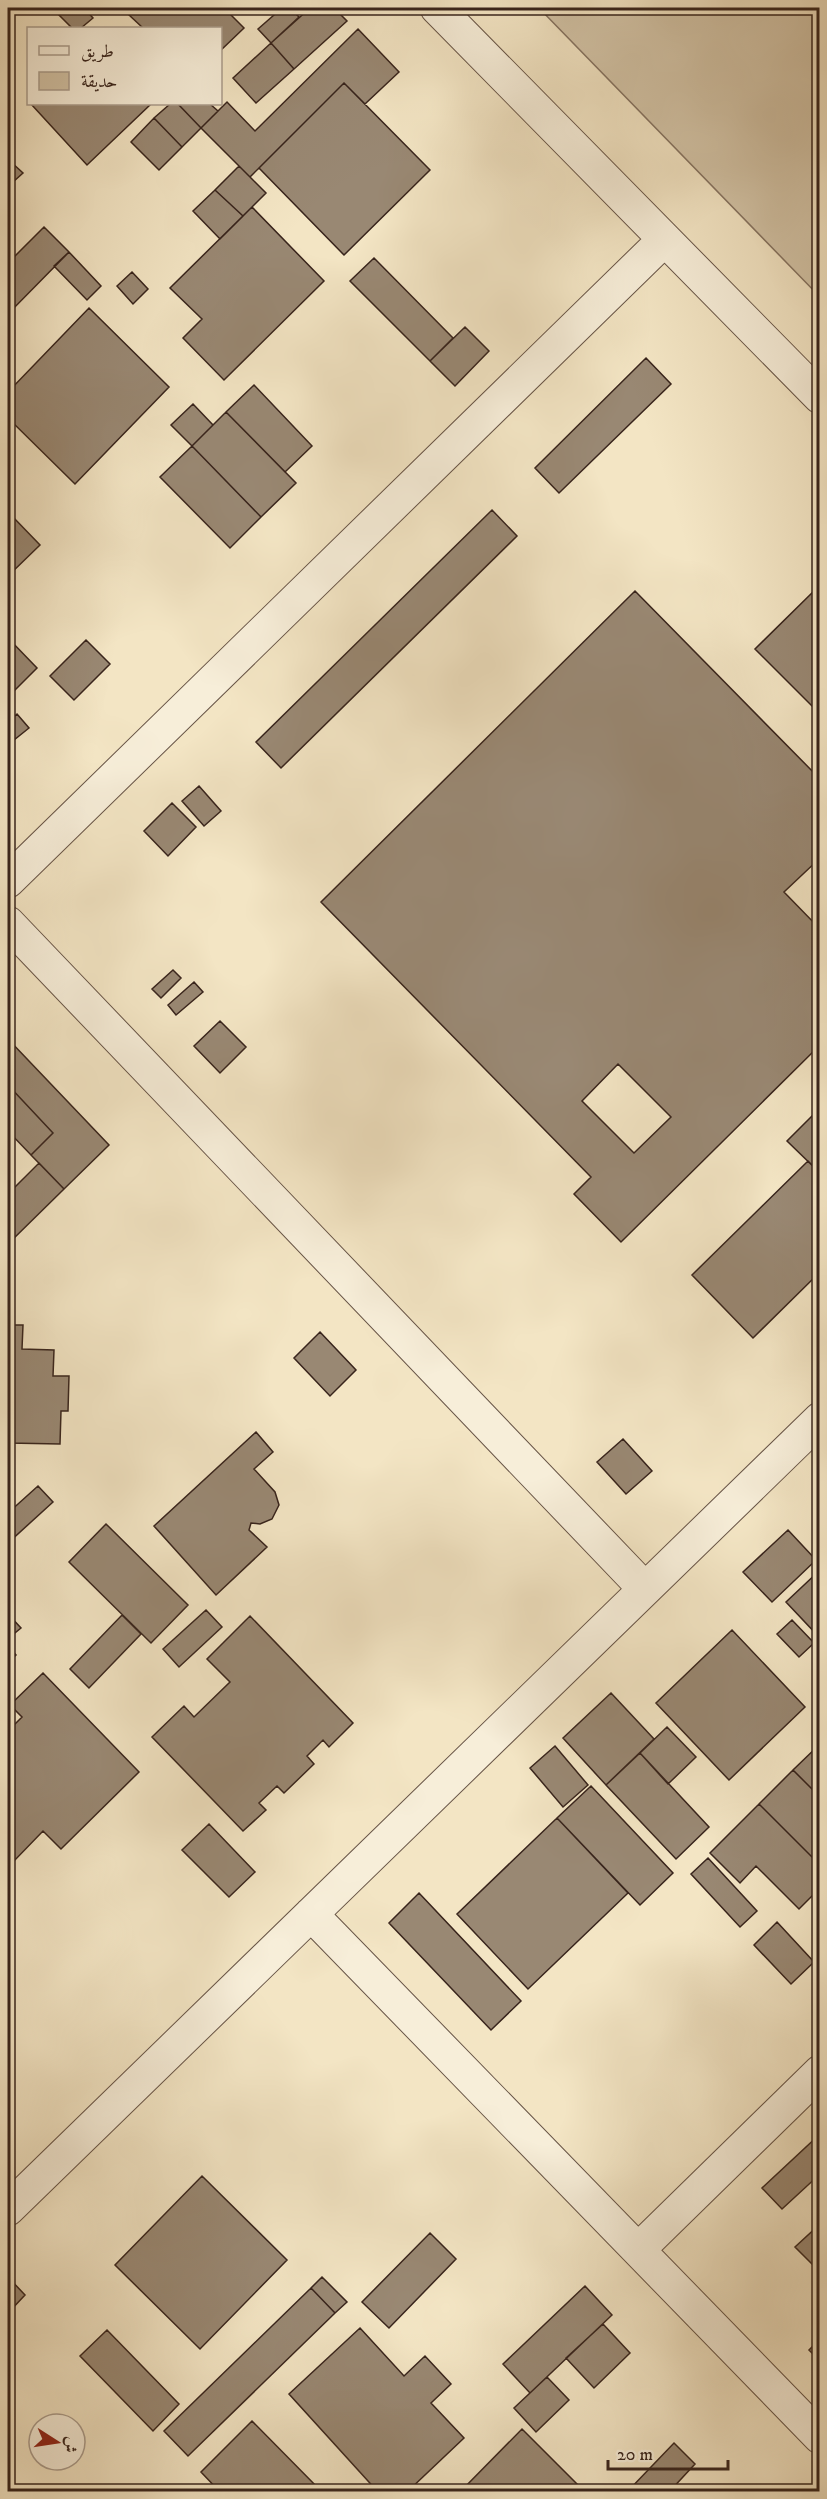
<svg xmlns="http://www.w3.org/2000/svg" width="827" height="2499" font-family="'IM FELL DW Pica',Amiri,serif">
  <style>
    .green { fill: #d3c4a7; stroke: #867462; stroke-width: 1.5 }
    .building { fill: #998873; stroke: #38241c; stroke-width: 1.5; fill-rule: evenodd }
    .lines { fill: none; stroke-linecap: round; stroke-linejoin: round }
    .minor-casing { stroke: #675446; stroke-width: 35 }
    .minor { stroke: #f7eed9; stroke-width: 33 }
  </style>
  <rect width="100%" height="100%" fill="#f3e5c4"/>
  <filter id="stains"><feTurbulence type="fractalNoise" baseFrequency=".00333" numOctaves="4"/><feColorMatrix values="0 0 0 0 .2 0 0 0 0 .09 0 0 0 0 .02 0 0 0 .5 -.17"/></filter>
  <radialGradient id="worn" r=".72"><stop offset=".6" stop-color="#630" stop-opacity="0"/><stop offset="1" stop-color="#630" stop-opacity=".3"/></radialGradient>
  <path class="green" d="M 539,8 L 819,8 L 819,296 Z"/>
  <path class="building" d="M 63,8 L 84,8 L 93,18 L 81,28 L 72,28 L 57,13 Z
    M 135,8 L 224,8 L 244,28 L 220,51 L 220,28 L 143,28 L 128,14 Z
    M 282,8 L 290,8 L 299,17 L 271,43 L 258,29 Z
    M 310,8 L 334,8 L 347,21 L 294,69 L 271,43 Z
    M 358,29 L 399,72 L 365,104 L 344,83 L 250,177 L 201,128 L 227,102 L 255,131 Z
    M 271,43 L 294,69 L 256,103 L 233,78 Z
    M 344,83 L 430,170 L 344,255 L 259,168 Z
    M 31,104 L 151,104 L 87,165 Z
    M 170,104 L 178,104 L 201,128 L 182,147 L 154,118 Z
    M 178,104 L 210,104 L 218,111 L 201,128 Z
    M 154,118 L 182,147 L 159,170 L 131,142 Z
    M 11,162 L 23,173 L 13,182 L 8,177 L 8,165 Z
    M 239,166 L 266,193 L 243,216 L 215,190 Z
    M 215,190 L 243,216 L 220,239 L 193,211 Z
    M 252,207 L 324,281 L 224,380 L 183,338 L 202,319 L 170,288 Z
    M 44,227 L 69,252 L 8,314 L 8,263 Z
    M 69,252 L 101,286 L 87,300 L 54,266 Z
    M 374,258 L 453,338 L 430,361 L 350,281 Z
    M 132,272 L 148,289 L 133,304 L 117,286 Z
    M 89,308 L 169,387 L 75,484 L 8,418 L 8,392 Z
    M 465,327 L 489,351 L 455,386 L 430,361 Z
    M 646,358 L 671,384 L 559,493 L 535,468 Z
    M 254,385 L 312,446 L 285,472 L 226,412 Z
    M 193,404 L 213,425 L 192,446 L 171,425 Z
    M 226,412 L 296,483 L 261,517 L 192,446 Z
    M 192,446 L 261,517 L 230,548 L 160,477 Z
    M 492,510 L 517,536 L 281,768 L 256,742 Z
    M 12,516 L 40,545 L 8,576 L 8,519 Z
    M 819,586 L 820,587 L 820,714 L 755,649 Z
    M 635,591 L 820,779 L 820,858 L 784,892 L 820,929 L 820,1045 L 621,1242 L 574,1194 L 591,1177 L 321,902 ZM 618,1064 L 671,1117 L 634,1153 L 582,1101 Z
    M 8,638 L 37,668 L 8,697 Z
    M 86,640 L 110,664 L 74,700 L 50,676 Z
    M 17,714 L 29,728 L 9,744 L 8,722 Z
    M 199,786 L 221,811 L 204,826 L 182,801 Z
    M 172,803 L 196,827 L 168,856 L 144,831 Z
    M 173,970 L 181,978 L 161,998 L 152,989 Z
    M 194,982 L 203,992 L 176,1015 L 168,1005 Z
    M 220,1021 L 246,1047 L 220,1073 L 194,1046 Z
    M 8,1039 L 109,1145 L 64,1189 L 31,1155 L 53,1133 L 8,1085 Z
    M 8,1085 L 53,1133 L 31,1155 L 8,1131 Z
    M 820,1108 L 820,1173 L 787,1141 Z
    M 808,1161 L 820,1173 L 820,1272 L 753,1338 L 692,1275 Z
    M 39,1163 L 64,1189 L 8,1244 L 8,1194 Z
    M 8,1325 L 23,1325 L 22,1349 L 54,1350 L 53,1376 L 69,1376 L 68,1411 L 61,1411 L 60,1444 L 8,1443 Z
    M 320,1332 L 356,1370 L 330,1396 L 294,1358 Z
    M 256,1432 L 273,1452 L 254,1469 L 275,1492 L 279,1505 L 272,1519 L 260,1524 L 251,1523 L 249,1530 L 267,1547 L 216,1595 L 154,1526 Z
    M 623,1439 L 652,1471 L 626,1494 L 597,1462 Z
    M 38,1486 L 53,1502 L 8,1543 L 8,1513 Z
    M 106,1524 L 188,1605 L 151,1643 L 69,1562 Z
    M 788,1530 L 816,1560 L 772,1602 L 743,1572 Z
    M 820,1570 L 820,1638 L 786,1602 Z
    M 206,1610 L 222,1627 L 179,1667 L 163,1649 Z
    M 8,1614 L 21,1628 L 10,1637 L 8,1635 Z
    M 122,1615 L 141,1634 L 89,1688 L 70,1669 Z
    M 250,1616 L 353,1723 L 329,1747 L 323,1740 L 307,1756 L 314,1764 L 284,1793 L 277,1786 L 259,1803 L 266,1810 L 243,1831 L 152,1737 L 184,1706 L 194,1717 L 230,1682 L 207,1659 Z
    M 792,1620 L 814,1643 L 799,1657 L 777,1634 Z
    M 732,1630 L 805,1707 L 729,1780 L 656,1703 Z
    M 8,1646 L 16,1655 L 8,1663 Z
    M 43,1673 L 139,1772 L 61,1849 L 43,1831 L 15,1860 L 8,1852 L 8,1731 L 22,1717 L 10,1705 Z
    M 611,1693 L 654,1739 L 606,1785 L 563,1738 Z
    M 667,1727 L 696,1757 L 668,1784 L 640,1753 Z
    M 820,1744 L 820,1797 L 793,1770 Z
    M 555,1746 L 588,1785 L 563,1807 L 530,1768 Z
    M 640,1753 L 709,1827 L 676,1859 L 606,1785 Z
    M 793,1770 L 820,1797 L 820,1865 L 759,1804 Z
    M 591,1786 L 673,1873 L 640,1905 L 557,1818 Z
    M 759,1804 L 820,1865 L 820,1888 L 799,1909 L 756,1866 L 740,1883 L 710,1853 Z
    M 557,1818 L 628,1893 L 528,1989 L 457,1914 Z
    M 209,1824 L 255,1872 L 229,1897 L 182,1850 Z
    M 708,1858 L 757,1911 L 740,1927 L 691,1874 Z
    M 419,1893 L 521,2001 L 491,2030 L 389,1923 Z
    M 777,1922 L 814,1962 L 791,1984 L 754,1945 Z
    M 820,2134 L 820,2174 L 782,2209 L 762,2188 Z
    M 202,2176 L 287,2260 L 200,2349 L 115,2265 Z
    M 820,2224 L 820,2272 L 795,2247 Z
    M 430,2233 L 456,2259 L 389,2328 L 362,2302 Z
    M 8,2277 L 25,2295 L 8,2313 Z
    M 322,2277 L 347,2302 L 335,2313 L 311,2288 Z
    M 585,2286 L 612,2315 L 530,2393 L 503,2364 Z
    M 311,2288 L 335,2313 L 188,2456 L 164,2431 Z
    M 603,2324 L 630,2353 L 594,2388 L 566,2358 Z
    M 360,2328 L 404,2376 L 425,2356 L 451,2384 L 431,2403 L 464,2438 L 407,2492 L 378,2492 L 289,2394 Z
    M 107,2330 L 179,2404 L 153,2431 L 80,2356 Z
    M 820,2339 L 820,2361 L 809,2350 Z
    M 547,2377 L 569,2400 L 536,2432 L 514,2408 Z
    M 252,2421 L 322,2492 L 220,2492 L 201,2472 Z
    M 522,2429 L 585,2492 L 460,2492 Z
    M 674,2443 L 695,2464 L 669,2492 L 627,2492 Z"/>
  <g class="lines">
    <g class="minor-casing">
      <path id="minor" d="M 437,8 L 820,397
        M 8,881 L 664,240
        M 8,923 L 645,1589
        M 311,1914 L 820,2437
        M 8,2209 L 820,1419
        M 638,2250 L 820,2072"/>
    </g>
    <use href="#minor" class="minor"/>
  </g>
  <rect width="827" height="2499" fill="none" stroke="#f3e5c4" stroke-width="30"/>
  <rect x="9" y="9" width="809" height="2481" fill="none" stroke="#38241c" stroke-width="3"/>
  <rect x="15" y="15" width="797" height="2469" fill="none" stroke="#38241c" stroke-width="1.5"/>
  <rect x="27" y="27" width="195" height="78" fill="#f7eed9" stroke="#ab9d8d" stroke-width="1.5"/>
  <rect x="39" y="46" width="30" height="9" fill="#f7eed9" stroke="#ab9d8d" stroke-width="1.5"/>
  <text x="81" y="57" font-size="18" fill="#38241c">طريق</text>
  <rect x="39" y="72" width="30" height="18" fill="#d3c4a7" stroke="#ab9d8d" stroke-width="1.5"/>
  <text x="81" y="87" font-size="18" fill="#38241c">حديقة</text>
  <g transform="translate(57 2442) rotate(102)"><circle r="28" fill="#f7eed9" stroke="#ab9d8d" stroke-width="1.5"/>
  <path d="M0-4.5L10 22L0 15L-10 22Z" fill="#8f2418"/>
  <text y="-9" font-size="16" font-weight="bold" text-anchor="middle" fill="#38241c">ش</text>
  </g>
  <path d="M608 2460v9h120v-9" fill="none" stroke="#38241c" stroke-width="3"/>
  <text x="617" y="2460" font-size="18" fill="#38241c" stroke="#f7eed9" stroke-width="4.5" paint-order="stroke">20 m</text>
  <rect width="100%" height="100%" filter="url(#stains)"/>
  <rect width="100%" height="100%" fill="url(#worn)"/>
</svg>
